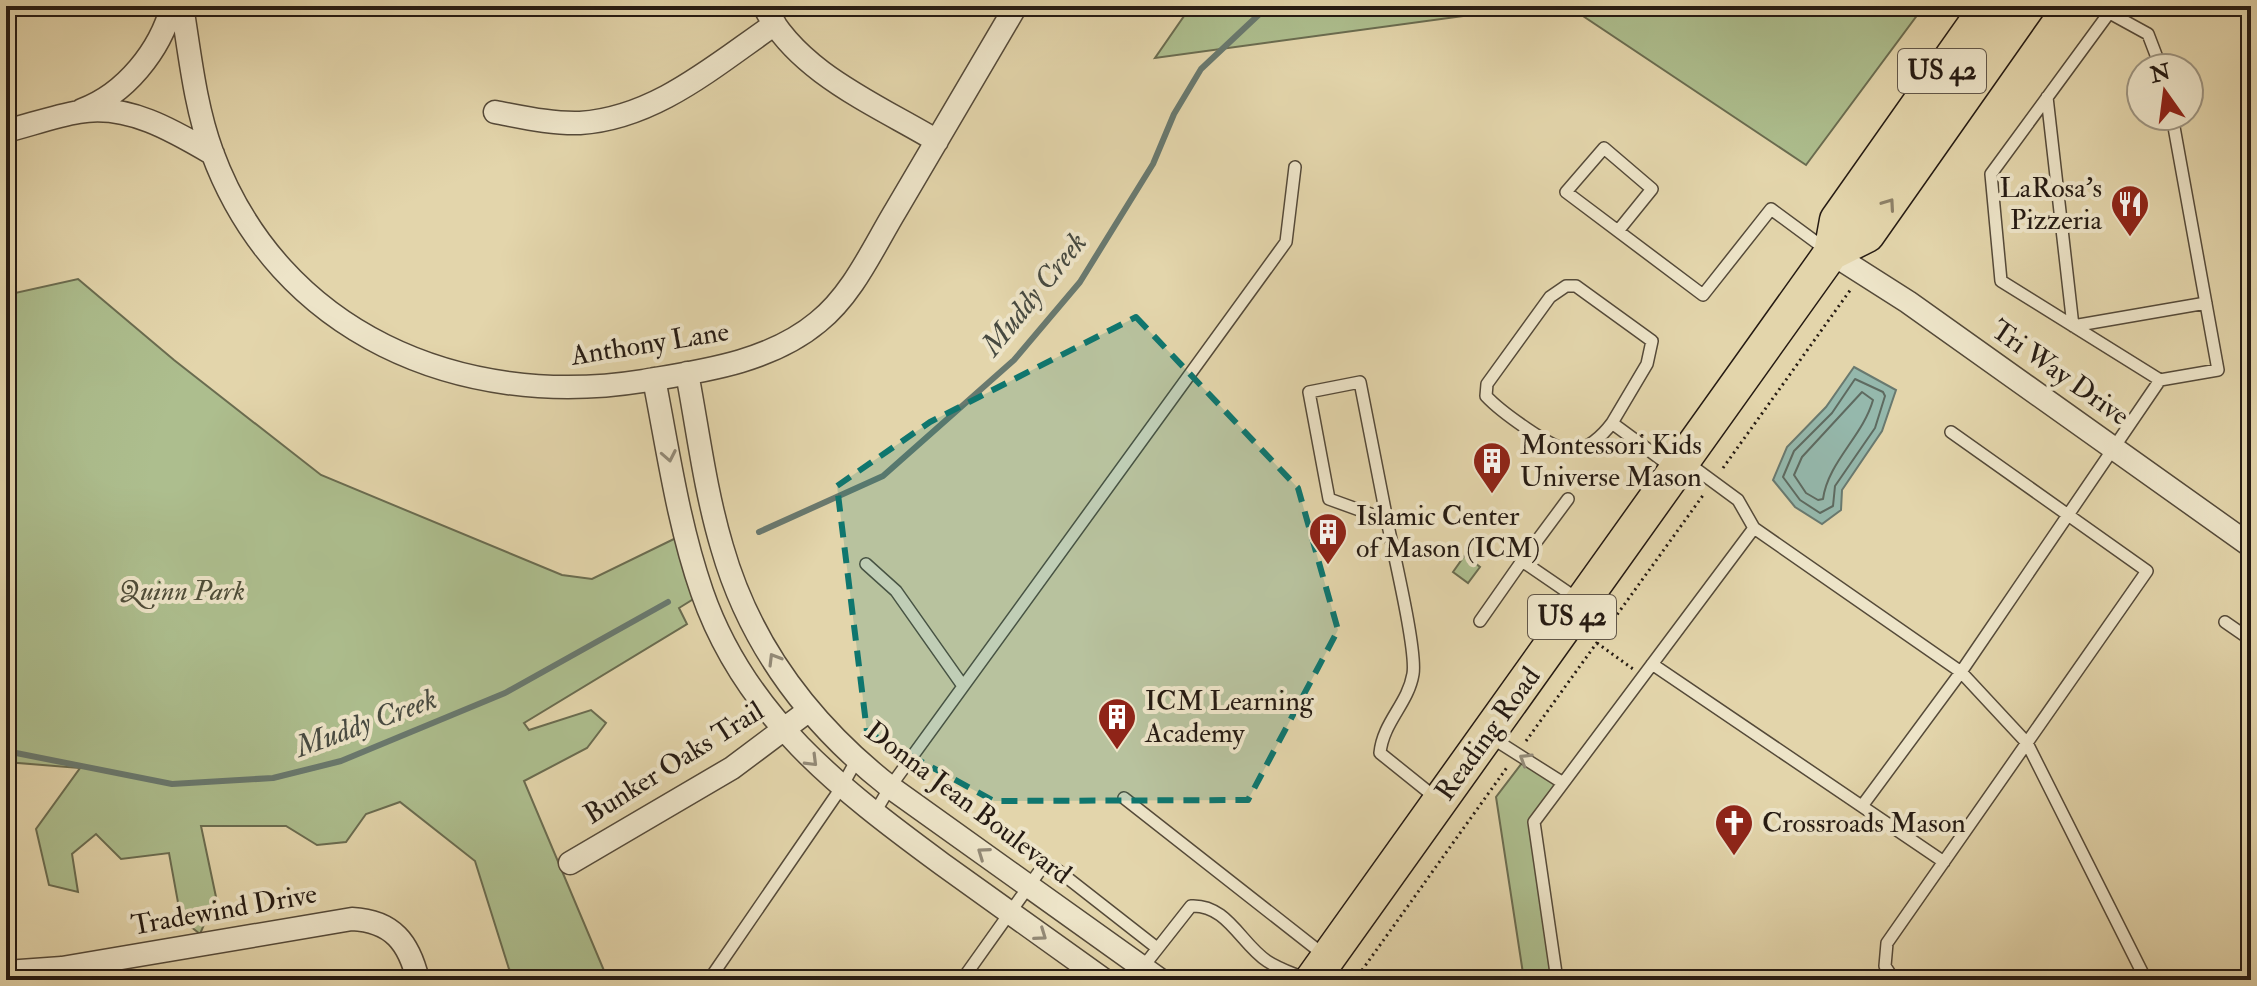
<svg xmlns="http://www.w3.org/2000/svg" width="2257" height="986" font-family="'IM FELL Double Pica',serif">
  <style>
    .green { fill: #adbe8e; stroke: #6a6c50; stroke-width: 2 }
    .water { fill: #95b8ac; stroke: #69796f; stroke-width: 2 }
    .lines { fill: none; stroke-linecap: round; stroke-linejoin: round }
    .shore { stroke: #5e6a60; stroke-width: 2 }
    .stream { stroke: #69796f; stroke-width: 6 }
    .lane-casing { stroke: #554a39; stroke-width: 14 }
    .street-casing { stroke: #554a39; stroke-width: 25 }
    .primary-casing { stroke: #261b13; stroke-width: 37 }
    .path { stroke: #261b13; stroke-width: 3; stroke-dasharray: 2 4; stroke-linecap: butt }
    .lane { stroke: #ede4c8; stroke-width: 11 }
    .street { stroke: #ede4c8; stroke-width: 22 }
    .primary { stroke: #e3d5ab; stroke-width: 34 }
    .oneway { stroke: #8e8167 }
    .oneway2 { stroke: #938a77 }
    .marked { fill: #0f766e; fill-opacity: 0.2; stroke: #0f766e; stroke-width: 6; stroke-dasharray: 16 10; stroke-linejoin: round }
    .labels { text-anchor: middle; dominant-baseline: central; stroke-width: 8; stroke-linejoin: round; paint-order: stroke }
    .shield { fill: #ede4c8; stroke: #625749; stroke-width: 2 }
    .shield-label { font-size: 26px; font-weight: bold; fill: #261b13 }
    .poi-label { font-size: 28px; fill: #261b13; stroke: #ede4c8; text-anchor: start }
    .street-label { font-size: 28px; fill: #261b13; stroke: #ede4c8 }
    .park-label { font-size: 28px; font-style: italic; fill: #4e4c38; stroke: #ede4c8 }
    .water-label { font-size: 30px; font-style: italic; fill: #474a41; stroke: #ede4c8 }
  </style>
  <rect width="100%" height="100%" fill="#e3d5ab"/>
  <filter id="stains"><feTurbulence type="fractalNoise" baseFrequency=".0025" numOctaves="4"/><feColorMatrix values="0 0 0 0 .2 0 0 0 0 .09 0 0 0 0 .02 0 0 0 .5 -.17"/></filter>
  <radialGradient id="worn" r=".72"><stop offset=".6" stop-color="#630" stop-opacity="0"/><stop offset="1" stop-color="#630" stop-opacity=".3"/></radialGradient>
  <path class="green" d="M 1191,6 L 1537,6 L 1155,58 Z
    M 1568,6 L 1924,6 L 1806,165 Z
    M 78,279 L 174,360 L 321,475 L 562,575 L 592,579 L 678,537 L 695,598 L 679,608 L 687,624 L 524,723 L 529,730 L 591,710 L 606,723 L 587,748 L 524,781 L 608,980 L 520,980 L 509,969 L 475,861 L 400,802 L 366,814 L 346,842 L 317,845 L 286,826 L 201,826 L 216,897 L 200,934 L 181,919 L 169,853 L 121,859 L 96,834 L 72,854 L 78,892 L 49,885 L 36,829 L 80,768 L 6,762 L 6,295 Z
    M 1465,555 L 1480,567 L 1468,583 L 1453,572 Z
    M 1525,759 L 1563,783 L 1534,822 L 1557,980 L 1524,980 L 1496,797 Z"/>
  <path class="water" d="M 1854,367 L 1896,390 L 1882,431 L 1842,490 L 1841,510 L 1822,524 L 1795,507 L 1773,480 L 1787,447 L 1826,407 Z"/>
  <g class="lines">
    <path class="shore" d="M 1855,379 L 1883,392 L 1885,396 L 1875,428 L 1835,486 L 1833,506 L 1820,513 L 1800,500 L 1783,477 L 1794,451 L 1832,413 Z
      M 1862,392 L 1873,400 C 1863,436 1828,462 1823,499 L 1818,500 L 1806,493 L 1794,475 L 1802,457 Z"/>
    <path class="stream" d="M 759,532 L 883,476 L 1014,360 L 1080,282 L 1153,164 L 1174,114 L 1201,69 L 1268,6
      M 6,751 L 172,784 L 273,778 L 341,761 L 505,693 L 668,602"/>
    <g class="lane-casing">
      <path id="lane" d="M 2097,6 L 2148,34 L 2161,68
        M 2109,13 L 1991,174 L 2001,281 L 2160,380 L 2218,370 L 2172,116
        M 2047,97 L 2073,326 L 2206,303
        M 1618,231 L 1652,189 L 1604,148 L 1566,192 L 1703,295 L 1771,209 L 1828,251
        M 1612,423 L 1647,364 L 1652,341 L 1576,286 L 1566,286 L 1550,297 L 1487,384 L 1486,396 C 1499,410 1552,450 1571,450 C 1587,451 1603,435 1612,423 L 1673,468
        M 1685,461 L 1738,500 L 1754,528 L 1961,672 L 2027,743 L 2146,980
        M 1387,520 L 1329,499 L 1309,392 L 1360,382 L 1387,520 C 1393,551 1417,650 1413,674 C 1408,704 1383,722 1380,753 L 1436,798
        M 1522,561 L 1568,499
        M 866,564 L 896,591 L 963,686
        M 1480,621 L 1522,561 L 1579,600
        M 2225,622 L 2251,640
        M 1652,664 L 1944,862
        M 1489,736 L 1563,783
        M 1124,798 L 1324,955
        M 1862,806 L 1961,672 L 2160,380
        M 874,814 L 890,787 L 1286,242 L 1295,167
        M 1143,967 L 1191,906 C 1227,904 1241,944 1267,961 C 1279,969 1295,974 1308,980
        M 709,980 L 841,788 L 856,761
        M 962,980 L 1041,869 L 1056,869 L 1157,948
        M 1557,980 L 1534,822 L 1754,528
        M 1894,980 L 1885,966 L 1887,943 L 2147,571 L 1951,432"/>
    </g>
    <g class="street-casing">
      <path id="street" d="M 182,6 C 190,55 195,106 212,152 C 279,334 461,410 643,381 C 703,371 770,362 818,322 C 853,294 873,248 896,210 C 936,142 976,74 1016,6
        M 764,6 C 796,72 877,105 937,141
        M 82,110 C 125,94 160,51 172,6
        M 495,112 C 522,117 552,124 580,123 C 656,118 715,65 775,24
        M 6,131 C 30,125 55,116 79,112 C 127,103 174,131 213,154
        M 1831,253 L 1908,302 L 2251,546
        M 687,373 C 698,431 705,490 722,547 C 750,645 811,725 890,787 L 1160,980
        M 654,379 C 668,450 678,523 702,592 C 745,716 840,789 942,864 C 996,903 1050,941 1104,980
        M 570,863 L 732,768 L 808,711
        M 6,972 L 62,968 L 352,919 C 393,921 409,943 418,980"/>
    </g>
    <g class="primary-casing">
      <path id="primary" d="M 1831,253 L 1867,235 L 2028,6
        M 1312,980 L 1831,253 L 1837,220 L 1988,6"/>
    </g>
    <path class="path" d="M 1723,468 L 1851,289
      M 1597,643 L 1633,669
      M 1526,741 L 1704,494
      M 1355,980 L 1508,766"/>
    <use href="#lane" class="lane"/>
    <use href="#street" class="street"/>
    <use href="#primary" class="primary"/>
  </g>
  <defs><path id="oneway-chevron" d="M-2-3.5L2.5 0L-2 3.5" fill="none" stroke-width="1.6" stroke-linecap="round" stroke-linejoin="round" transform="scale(2)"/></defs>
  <use class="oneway" href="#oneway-chevron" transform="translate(1889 204) rotate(-55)"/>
  <g class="oneway2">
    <use href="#oneway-chevron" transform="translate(669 456) rotate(79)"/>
    <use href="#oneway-chevron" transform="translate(774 659) rotate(-121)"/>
    <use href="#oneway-chevron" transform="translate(1525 759) rotate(-148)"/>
    <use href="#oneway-chevron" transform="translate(812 761) rotate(45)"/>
    <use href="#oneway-chevron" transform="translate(983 853) rotate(-145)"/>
    <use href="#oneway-chevron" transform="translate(1041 935) rotate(35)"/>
  </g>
  <path class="marked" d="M 1136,317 L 1298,488 L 1338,630 L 1248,800 L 994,801 L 867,732 L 837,486 L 930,422 Z"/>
  <defs>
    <g id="restaurant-pin" transform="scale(2)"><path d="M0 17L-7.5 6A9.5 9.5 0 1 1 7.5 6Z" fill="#8f2418" stroke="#ede4c8"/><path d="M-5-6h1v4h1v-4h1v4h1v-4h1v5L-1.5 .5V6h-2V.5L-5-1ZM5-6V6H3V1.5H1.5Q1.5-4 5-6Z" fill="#fff"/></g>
    <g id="building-pin" transform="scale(2)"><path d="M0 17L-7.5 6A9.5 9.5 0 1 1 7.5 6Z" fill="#8f2418" stroke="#ede4c8"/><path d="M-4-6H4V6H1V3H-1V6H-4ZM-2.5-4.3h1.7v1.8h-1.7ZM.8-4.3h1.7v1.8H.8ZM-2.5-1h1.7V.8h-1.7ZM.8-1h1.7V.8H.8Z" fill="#fff"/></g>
    <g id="church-pin" transform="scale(2)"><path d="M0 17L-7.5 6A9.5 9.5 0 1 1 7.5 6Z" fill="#8f2418" stroke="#ede4c8"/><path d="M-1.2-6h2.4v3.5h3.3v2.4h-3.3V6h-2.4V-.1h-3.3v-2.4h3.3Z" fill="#fff"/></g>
  </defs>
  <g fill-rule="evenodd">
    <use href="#restaurant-pin" x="2130" y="204"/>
    <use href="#building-pin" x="1492" y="461"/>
    <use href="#building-pin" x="1328" y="532"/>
    <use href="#building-pin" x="1117" y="717"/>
    <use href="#church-pin" x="1734" y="823"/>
  </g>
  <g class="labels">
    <g class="shield">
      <rect x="1898" y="49" width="88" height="44" rx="6"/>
      <rect x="1528" y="595" width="88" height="44" rx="6"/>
    </g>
    <g class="shield-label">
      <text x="1942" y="71">US 42</text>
      <text x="1572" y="617">US 42</text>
    </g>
    <g class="poi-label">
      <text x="2102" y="188" text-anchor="end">LaRosa’s<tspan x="2102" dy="32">Pizzeria</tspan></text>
      <text x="1520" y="445">Montessori Kids<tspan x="1520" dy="32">Universe Mason</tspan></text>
      <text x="1356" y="516">Islamic Center<tspan x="1356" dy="32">of Mason (ICM)</tspan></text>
      <text x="1145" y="701">ICM Learning<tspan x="1145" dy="32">Academy</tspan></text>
      <text x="1762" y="823">Crossroads Mason</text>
    </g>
    <g class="street-label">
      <text transform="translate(650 344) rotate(-9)">Anthony Lane</text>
      <text transform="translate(2060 373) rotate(35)">Tri Way Drive</text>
      <text transform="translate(1488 734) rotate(-54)">Reading Road</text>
      <text transform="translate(674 763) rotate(-32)">Bunker Oaks Trail</text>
      <text transform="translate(968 803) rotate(37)">Donna Jean Boulevard</text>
      <text transform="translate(224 910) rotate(-10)">Tradewind Drive</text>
    </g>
    <g class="park-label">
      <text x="182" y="591">Quinn Park</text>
    </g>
    <g class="water-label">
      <text transform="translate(1034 294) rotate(-51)">Muddy Creek</text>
      <text transform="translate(366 723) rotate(-20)">Muddy Creek</text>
    </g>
  </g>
  <rect width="2257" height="986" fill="none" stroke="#e3d5ab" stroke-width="32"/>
  <rect x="8" y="8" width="2241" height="970" fill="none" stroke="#261b13" stroke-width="4"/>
  <rect x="16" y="16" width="2225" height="954" fill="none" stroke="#261b13" stroke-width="2"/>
  <g transform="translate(2165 92) rotate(346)"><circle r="38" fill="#ede4c8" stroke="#9d9480" stroke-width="2"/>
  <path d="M0-6L14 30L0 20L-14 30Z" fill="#8f2418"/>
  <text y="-12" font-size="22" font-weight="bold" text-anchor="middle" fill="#261b13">N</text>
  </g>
  <rect width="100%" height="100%" filter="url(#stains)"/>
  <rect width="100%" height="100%" fill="url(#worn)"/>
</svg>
